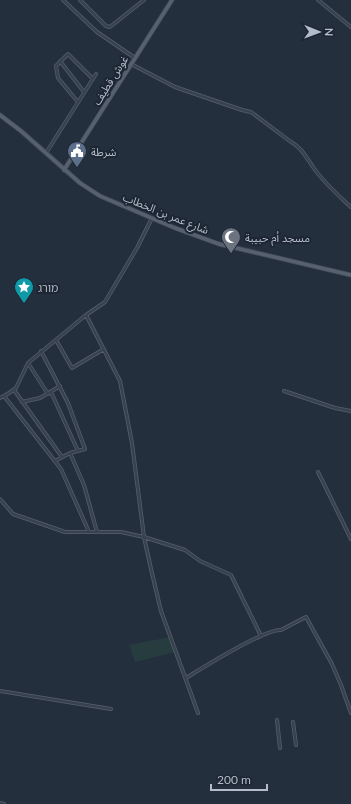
<svg xmlns="http://www.w3.org/2000/svg" width="351" height="804" font-family="Lato,'Noto Sans Arabic','Noto Sans Hebrew',sans-serif">
  <style>
    .park { fill: #263c3f }
    .lines { fill: none; stroke-linecap: round; stroke-linejoin: round }
    .minor-casing { stroke: #565f6c; stroke-width: 4 }
    .major-casing { stroke: #414a57; stroke-width: 5 }
    .minor { stroke: #38414e; stroke-width: 2.5 }
    .major { stroke: #56606e; stroke-width: 3.5 }
    .labels { text-anchor: middle; dominant-baseline: central; stroke-width: 4; stroke-linejoin: round; paint-order: stroke }
    .street-label { font-size: 11px; fill: #b4bcc9; stroke: #1d2633 }
    .poi-label { font-size: 11px; fill: #b4bcc9; stroke: #1d2633; text-anchor: start }
  </style>
  <rect width="100%" height="100%" fill="#242f3e"/>
  <path class="park" d="M 170,637 L 175,652 L 135,662 L 129,645 Z"/>
  <g class="lines">
    <g class="minor-casing">
      <path id="minor" d="M 63,0 L 97,32 L 135,58
        M 80,0 L 106,26 L 110,27 L 144,0
        M 318,0 L 351,27
        M 60,61 L 84,92
        M 131,64 L 175,87 L 242,110 L 251,112 L 291,142 C 301,147 306,157 313,167 C 323,182 338,195 351,207
        M 78,102 L 58,78 L 56,66 L 68,54 L 93,79
        M 46,153 L 96,74
        M 86,315 L 120,381 L 132,443 L 144,537 L 151,569 L 161,611 L 198,713
        M 56,340 L 72,368 L 104,349
        M 41,351 L 68,403 L 85,449 L 70,453 L 55,461
        M 28,363 L 48,394
        M 14,390 L 62,457
        M 284,391 L 335,408 L 351,411
        M 51,392 L 78,451
        M 4,396 L 61,469 L 89,532
        M 0,398 L 9,393 L 16,388 L 28,363 L 86,315 L 105,302 L 137,248 L 152,218
        M 22,402 L 40,398 L 60,386
        M 70,453 L 84,485 L 97,532
        M 318,472 L 351,539
        M 0,499 L 13,514 L 65,532 L 121,532 L 144,537 L 185,550 L 200,561 L 231,575 L 261,636
        M 186,678 C 204,667 264,629 281,630 L 306,617 L 332,664 L 341,685 L 351,713
        M 0,691 L 111,709
        M 277,720 L 280,748
        M 293,722 L 296,745
        M 0,803 L 4,804"/>
    </g>
    <g class="major-casing">
      <path id="major" d="M 0,115 L 21,131 L 80,183 L 100,196 L 175,228 L 219,244 L 351,275
        M 64,170 L 172,0"/>
    </g>
    <use href="#minor" class="minor"/>
    <use href="#major" class="major"/>
  </g>
  <defs>
    <g id="civic-pin" transform="scale(1)"><path d="M0 17L-7.5 6A9.5 9.5 0 1 1 7.5 6Z" fill="#5c6f8a" stroke="#1d2633"/><path d="M-.6-6.5H3V-4.5H.6V-3L4-1V1h2V6H-6V1h2V-1L-.6-3ZM-1.2 2.5V6h2.4V2.5Z" fill="#fff"/></g>
    <g id="mosque-pin" transform="scale(1)"><path d="M0 17L-7.5 6A9.5 9.5 0 1 1 7.5 6Z" fill="#6b7280" stroke="#1d2633"/><path d="M3.5-4.9A6 6 0 1 0 3.5 4.9A5 5 0 1 1 3.5-4.9Z" fill="#fff"/></g>
    <g id="sight-pin" transform="scale(1)"><path d="M0 17L-7.5 6A9.5 9.5 0 1 1 7.5 6Z" fill="#0f9aa8" stroke="#1d2633"/><path d="M0-6L1.8-2.2L6-1.7L2.9 1.2L3.7 5.4L0 3.3L-3.7 5.4L-2.9 1.2L-6-1.7L-1.8-2.2Z" fill="#fff"/></g>
  </defs>
  <g fill-rule="evenodd">
    <use href="#civic-pin" x="77" y="151"/>
    <use href="#mosque-pin" x="231" y="237"/>
    <use href="#sight-pin" x="24" y="287"/>
  </g>
  <g class="labels">
    <g class="street-label">
      <text transform="translate(110 80) rotate(-58)">غوش قطيف</text>
      <text transform="translate(166 213) rotate(22)">شارع عمر بن الخطاب</text>
    </g>
    <g class="poi-label">
      <text x="91" y="151">شرطة</text>
      <text x="245" y="237">مسجد أم حبيبة</text>
      <text x="38" y="287">מורג</text>
    </g>
  </g>
  <g transform="translate(319 32) rotate(91)" stroke="#1d2633" stroke-width="3" paint-order="stroke">
  <path d="M0-3L7 15L0 10L-7 15Z" fill="#b4bcc9"/>
  <text y="-6" font-size="11" font-weight="bold" text-anchor="middle" fill="#b4bcc9">N</text>
  </g>
  <path d="M211 784v6h56v-6" fill="none" stroke="#b4bcc9" stroke-width="2"/>
  <text x="217" y="784" font-size="12" fill="#b4bcc9" stroke="#1d2633" stroke-width="3" paint-order="stroke">200 m</text>
</svg>
